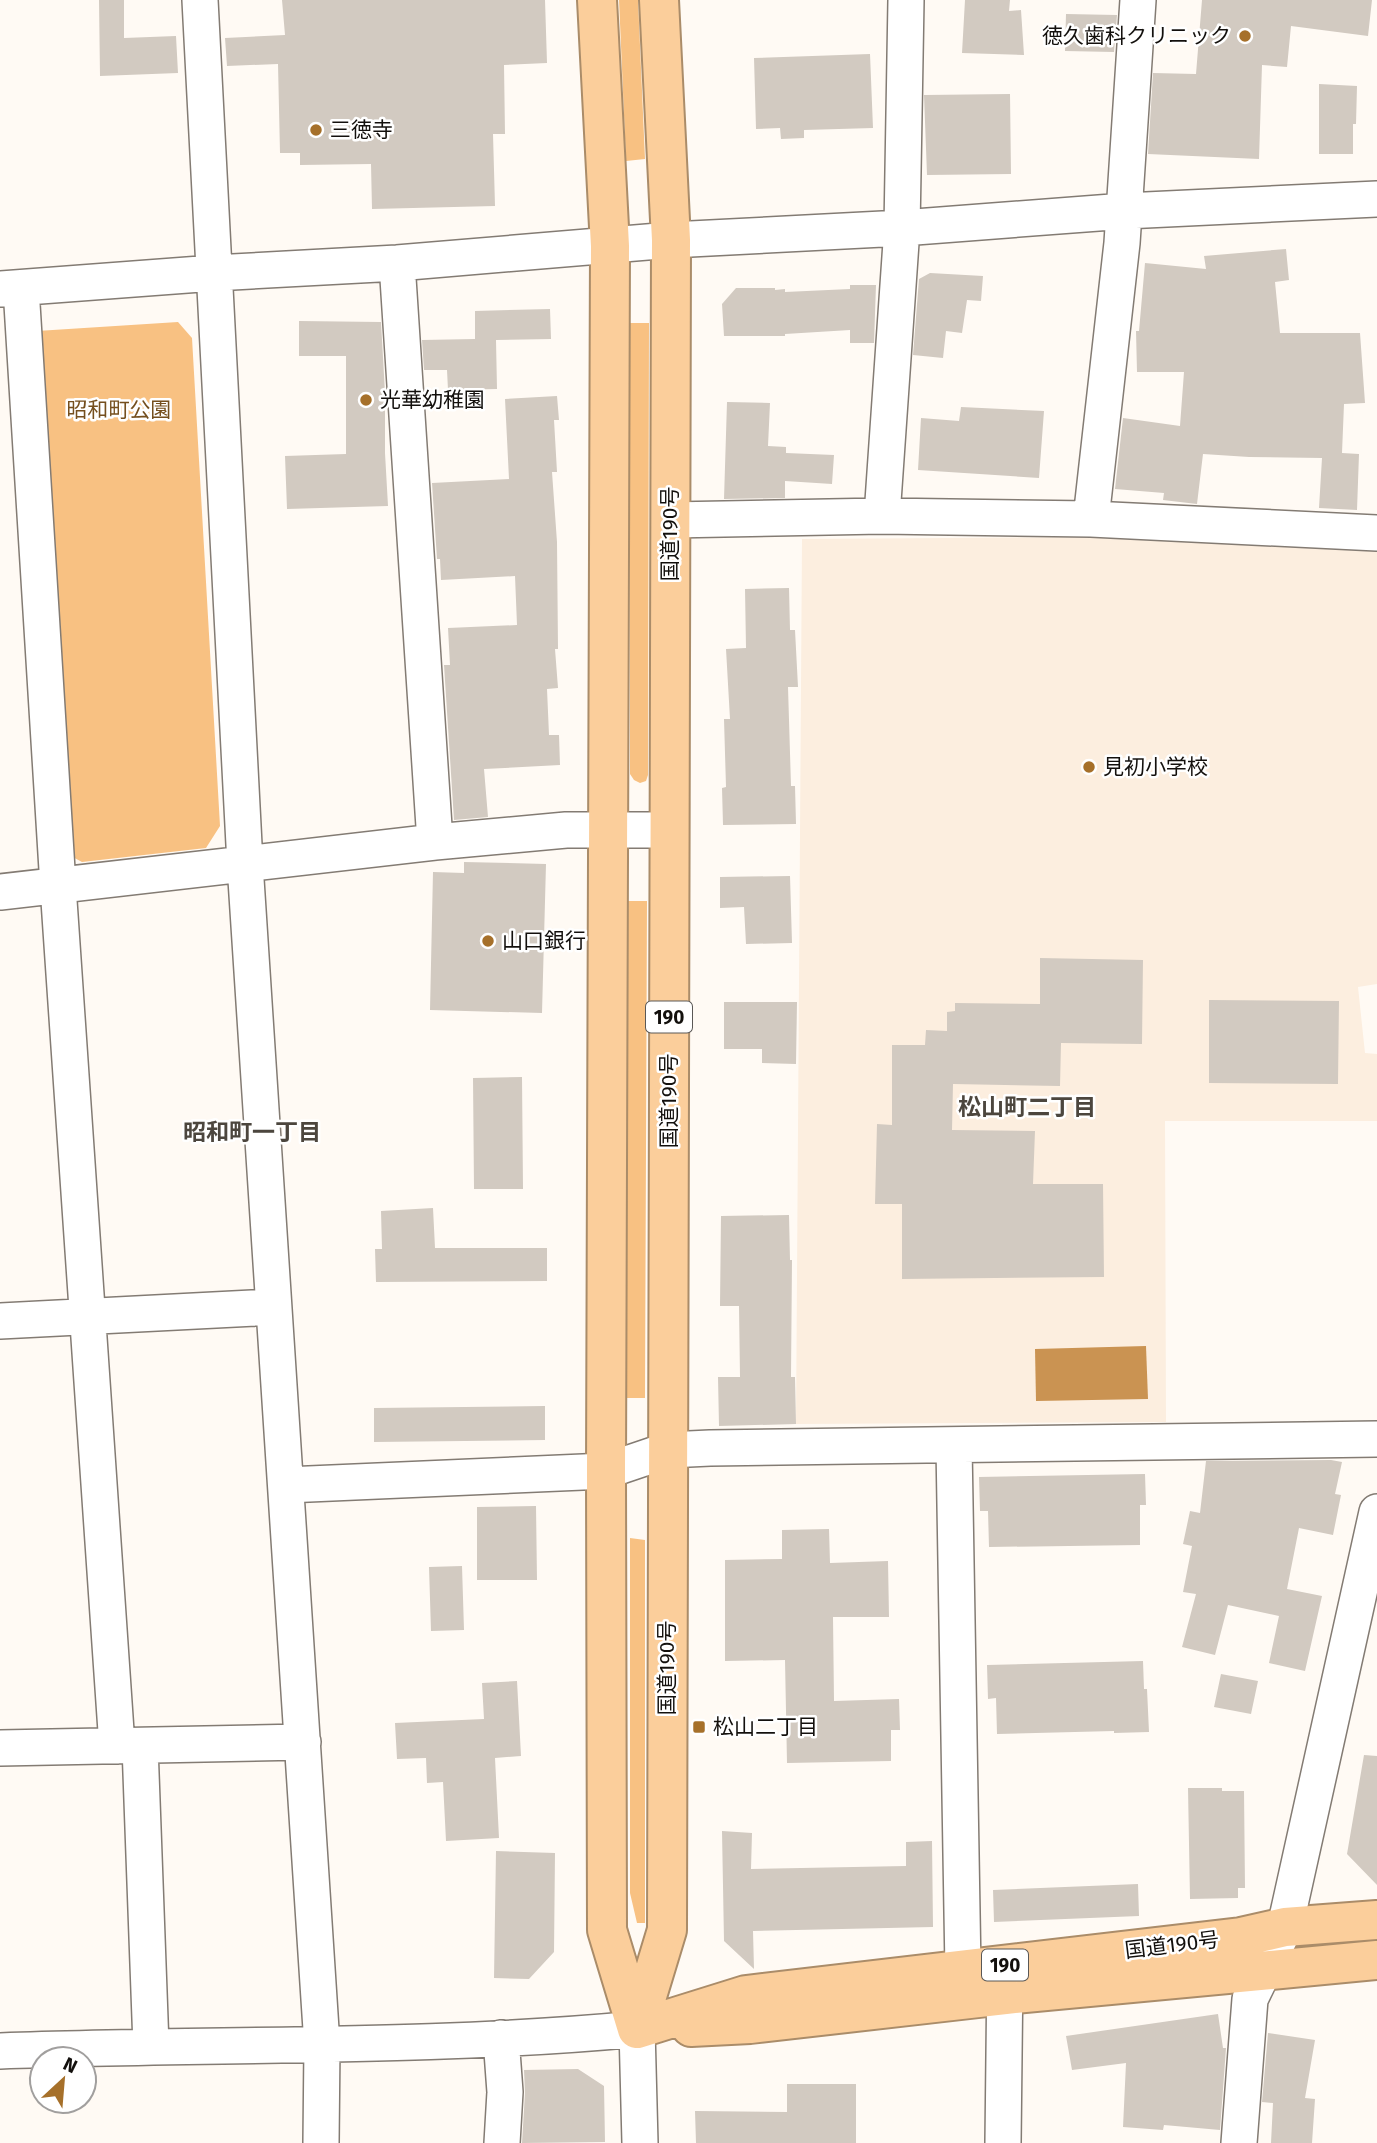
<svg xmlns="http://www.w3.org/2000/svg" width="1377" height="2143" font-family="'Fira Sans','Noto Sans JP',sans-serif">
  <style>
    .built { fill: #fceedf }
    .green { fill: #f8c182 }
    .water { fill: #ca9352 }
    .building { fill: #d2cac1 }
    .lines { fill: none; stroke-linecap: round; stroke-linejoin: round }
    .minor-casing { stroke: #837b73; stroke-width: 38 }
    .highway-casing { stroke: #aa8c69; stroke-width: 42 }
    .minor { stroke: #fff; stroke-width: 35 }
    .highway { stroke: #fbce9b; stroke-width: 38 }
    .poi-dot { fill: #a6702a; stroke: #fff; stroke-width: 2.5 }
    .labels { text-anchor: middle; dominant-baseline: central; stroke-width: 5; stroke-linejoin: round; paint-order: stroke }
    .shield { fill: #fff; stroke: #5a5856; stroke-width: 2 }
    .shield-label { font-size: 19px; font-weight: bold; fill: #13100d }
    .poi-label { font-size: 21px; fill: #13100d; stroke: #fff; text-anchor: start }
    .park-label { font-size: 21px; fill: #754f1e; stroke: #fff }
    .street-label { font-size: 21px; fill: #13100d; stroke: #fff }
    .neighbourhood-label { font-size: 23px; font-weight: bold; fill: #4c463e; stroke: #fff }
  </style>
  <rect width="100%" height="100%" fill="#fffaf4"/>
  <path class="built" d="M 1089,537 L 1377,549 L 1377,984 L 1358,987 L 1365,1053 L 1377,1054 L 1377,1121 L 1165,1121 L 1166,1422 L 796,1424 L 802,539 Z"/>
  <path class="green" d="M 619,0 L 638,0 L 645,159 L 626,161 Z
    M 178,322 L 192,338 L 220,826 L 206,848 L 82,862 L 69,855 L 37,331 Z
    M 629,323 L 649,323 L 648,775 L 646,781 L 640,783 L 634,780 L 630,774 Z
    M 628,901 L 647,901 L 645,1398 L 624,1398 Z
    M 630,1538 L 645,1540 L 645,1923 L 637,1923 L 630,1893 Z"/>
  <path class="water" d="M 1146,1346 L 1148,1399 L 1036,1401 L 1035,1349 Z"/>
  <path class="building" d="M 99,0 L 124,0 L 124,38 L 176,36 L 178,73 L 100,76 Z
    M 282,0 L 545,0 L 547,63 L 504,65 L 505,134 L 493,134 L 495,206 L 372,209 L 371,164 L 300,165 L 300,153 L 280,153 L 278,64 L 227,66 L 225,38 L 285,35 Z
    M 965,0 L 1010,0 L 1009,11 L 1021,10 L 1024,55 L 962,53 Z
    M 1202,0 L 1372,0 L 1368,36 L 1291,26 L 1287,67 L 1262,65 L 1259,159 L 1148,154 L 1153,73 L 1196,74 Z
    M 1066,14 L 1117,15 L 1114,52 L 1065,51 Z
    M 870,54 L 873,128 L 804,130 L 804,138 L 781,139 L 780,128 L 756,129 L 754,58 Z
    M 1319,84 L 1357,86 L 1356,124 L 1353,124 L 1353,154 L 1319,154 Z
    M 1010,94 L 1011,174 L 927,175 L 924,95 Z
    M 1286,249 L 1289,280 L 1275,282 L 1280,333 L 1360,333 L 1365,403 L 1344,404 L 1342,453 L 1359,454 L 1357,510 L 1319,508 L 1322,458 L 1249,457 L 1203,454 L 1197,504 L 1163,500 L 1164,493 L 1115,489 L 1123,418 L 1180,426 L 1184,372 L 1137,372 L 1136,331 L 1139,331 L 1145,263 L 1206,269 L 1204,256 Z
    M 930,273 L 983,276 L 981,301 L 967,300 L 962,333 L 946,331 L 943,358 L 913,355 L 919,279 Z
    M 850,285 L 876,285 L 874,343 L 850,343 L 850,330 L 785,334 L 785,336 L 724,336 L 722,304 L 736,288 L 775,288 L 775,290 L 785,289 L 785,292 L 850,289 Z
    M 550,309 L 551,339 L 496,340 L 497,389 L 448,390 L 447,370 L 424,370 L 422,340 L 475,339 L 475,311 Z
    M 299,321 L 381,322 L 385,393 L 385,453 L 388,506 L 287,509 L 285,456 L 346,454 L 346,356 L 299,356 Z
    M 557,396 L 559,420 L 554,420 L 557,472 L 552,472 L 557,542 L 558,649 L 555,649 L 558,688 L 547,689 L 549,735 L 559,735 L 560,765 L 484,769 L 488,817 L 454,820 L 444,665 L 450,665 L 448,628 L 517,625 L 515,576 L 441,580 L 440,559 L 437,559 L 432,483 L 509,479 L 505,399 Z
    M 727,402 L 770,403 L 768,446 L 786,447 L 786,453 L 834,455 L 832,484 L 785,481 L 785,498 L 724,499 Z
    M 961,407 L 1044,411 L 1039,478 L 918,470 L 921,418 L 959,421 Z
    M 789,588 L 790,630 L 795,630 L 798,687 L 788,687 L 791,786 L 795,786 L 796,824 L 723,825 L 722,788 L 726,787 L 724,719 L 730,719 L 726,649 L 746,648 L 745,589 Z
    M 464,862 L 546,864 L 542,1013 L 430,1010 L 433,872 L 464,873 Z
    M 790,876 L 792,943 L 746,944 L 744,907 L 720,908 L 720,877 Z
    M 1040,958 L 1143,960 L 1142,1044 L 1061,1043 L 1060,1086 L 953,1084 L 952,1130 L 1035,1131 L 1033,1184 L 1103,1184 L 1104,1277 L 902,1279 L 902,1204 L 875,1204 L 877,1124 L 892,1125 L 892,1045 L 925,1045 L 926,1030 L 947,1031 L 947,1012 L 955,1011 L 955,1003 L 1040,1004 Z
    M 1209,1000 L 1339,1001 L 1338,1084 L 1209,1083 Z
    M 724,1002 L 797,1002 L 796,1064 L 762,1063 L 762,1049 L 724,1049 Z
    M 522,1077 L 523,1189 L 474,1189 L 473,1078 Z
    M 433,1208 L 435,1248 L 547,1248 L 547,1281 L 376,1282 L 375,1249 L 382,1249 L 381,1211 Z
    M 789,1215 L 790,1260 L 792,1260 L 791,1377 L 795,1377 L 796,1424 L 719,1426 L 718,1377 L 740,1377 L 739,1306 L 720,1306 L 721,1216 Z
    M 545,1406 L 545,1440 L 374,1442 L 374,1408 Z
    M 1331,1460 L 1342,1462 L 1335,1494 L 1341,1495 L 1333,1535 L 1299,1528 L 1287,1589 L 1322,1596 L 1305,1671 L 1269,1663 L 1279,1616 L 1228,1605 L 1215,1655 L 1182,1647 L 1196,1594 L 1183,1592 L 1192,1546 L 1183,1544 L 1190,1511 L 1200,1513 L 1206,1461 Z
    M 1145,1474 L 1146,1505 L 1140,1505 L 1140,1545 L 989,1547 L 988,1511 L 980,1511 L 979,1477 Z
    M 536,1506 L 537,1580 L 477,1580 L 477,1507 Z
    M 829,1529 L 830,1563 L 888,1561 L 889,1617 L 833,1617 L 834,1701 L 899,1699 L 900,1730 L 891,1730 L 891,1761 L 787,1763 L 785,1660 L 725,1661 L 725,1560 L 782,1559 L 782,1530 Z
    M 462,1566 L 464,1630 L 431,1631 L 429,1567 Z
    M 1143,1661 L 1144,1689 L 1147,1689 L 1149,1732 L 1114,1733 L 1114,1731 L 997,1734 L 996,1698 L 988,1699 L 987,1665 Z
    M 1221,1674 L 1258,1681 L 1251,1714 L 1214,1707 Z
    M 517,1681 L 521,1756 L 495,1758 L 499,1838 L 446,1841 L 443,1782 L 427,1783 L 426,1758 L 397,1759 L 395,1723 L 484,1719 L 482,1683 Z
    M 1364,1755 L 1377,1756 L 1377,1885 L 1347,1854 Z
    M 1188,1788 L 1222,1788 L 1222,1791 L 1244,1791 L 1245,1888 L 1238,1888 L 1238,1898 L 1190,1899 Z
    M 722,1831 L 752,1833 L 751,1869 L 906,1866 L 906,1842 L 932,1841 L 933,1927 L 753,1931 L 754,1969 L 724,1941 Z
    M 496,1851 L 555,1853 L 554,1952 L 529,1979 L 494,1978 Z
    M 1138,1884 L 1139,1916 L 994,1922 L 993,1890 Z
    M 1218,2014 L 1223,2048 L 1226,2048 L 1220,2130 L 1164,2125 L 1163,2130 L 1123,2127 L 1126,2063 L 1072,2070 L 1066,2036 Z
    M 1268,2033 L 1315,2040 L 1305,2098 L 1315,2099 L 1312,2143 L 1271,2143 L 1273,2103 L 1262,2102 Z
    M 578,2069 L 604,2086 L 605,2142 L 522,2143 L 525,2093 L 524,2070 Z
    M 787,2084 L 856,2084 L 856,2143 L 696,2143 L 695,2111 L 787,2112 Z"/>
  <g class="lines">
    <g class="minor-casing">
      <path id="minor" d="M 200,0 L 245,864 L 322,2045 L 321,2143
        M 397,263 L 435,842
        M 21,288 L 58,886 L 117,1746
        M 0,289 L 214,273 L 397,263 L 671,240 L 902,228 L 1125,211 L 1377,199
        M 882,516 L 902,228 L 906,0
        M 1091,519 L 1122,243 L 1138,0
        M 671,520 L 882,516 L 1091,519 L 1377,533
        M 0,892 L 435,842 L 566,830 L 670,830
        M 0,1321 L 273,1307
        M 954,1446 L 963,1970
        M 286,1485 L 606,1471 L 668,1450 L 710,1448 L 1377,1439
        M 140,1746 L 151,2046
        M 0,1748 L 303,1742
        M 501,2038 L 505,2092 L 502,2143
        M 0,2051 C 212,2043 425,2049 637,2029 L 640,2143
        M 1003,2143 L 1005,1968
        M 1239,2143 L 1250,1999 L 1285,1927 L 1377,1512"/>
    </g>
    <g class="highway-casing">
      <path id="highway" d="M 597,0 L 610,246 L 606,1471 L 607,1930 L 637,2029
        M 691,2027 L 750,2024 L 1005,1995 L 1377,1960
        M 637,2029 L 667,1930 L 671,240 L 659,0
        M 637,2029 L 746,1995 L 1241,1937 L 1285,1927 L 1377,1920"/>
    </g>
    <use href="#minor" class="minor"/>
    <use href="#highway" class="highway"/>
  </g>
  <g class="poi-dot">
    <circle cx="1245" cy="36" r="7"/>
    <circle cx="316" cy="130" r="7"/>
    <circle cx="366" cy="400" r="7"/>
    <circle cx="1089" cy="767" r="7"/>
    <circle cx="488" cy="941" r="7"/>
    <rect x="692" y="1720" width="14" height="14" rx="3.5"/>
  </g>
  <g class="labels">
    <g class="shield">
      <rect x="646" y="1001.5" width="46" height="31" rx="5"/>
      <rect x="982" y="1949.5" width="46" height="31" rx="5"/>
    </g>
    <g class="shield-label">
      <text x="669" y="1017">190</text>
      <text x="1005" y="1965">190</text>
    </g>
    <g class="poi-label">
      <text x="1231" y="36" text-anchor="end">徳久歯科クリニック</text>
      <text x="330" y="130">三徳寺</text>
      <text x="380" y="400">光華幼稚園</text>
      <text x="1103" y="767">見初小学校</text>
      <text x="502" y="941">山口銀行</text>
      <text x="713" y="1727">松山二丁目</text>
    </g>
    <g class="park-label">
      <text x="119" y="410">昭和町公園</text>
    </g>
    <g class="street-label">
      <text transform="translate(670 534) rotate(-90)">国道190号</text>
      <text transform="translate(669 1101) rotate(-90)">国道190号</text>
      <text transform="translate(667 1668) rotate(-90)">国道190号</text>
      <text transform="translate(1172 1945) rotate(-7)">国道190号</text>
    </g>
    <g class="neighbourhood-label">
      <text x="1027" y="1107">松山町二丁目</text>
      <text x="252" y="1132">昭和町一丁目</text>
    </g>
  </g>
  <g transform="translate(63 2080) rotate(26)"><circle r="33" fill="#ffffff" stroke="#a19f9e" stroke-width="2"/>
  <path d="M0-5L12 26L0 18L-12 26Z" fill="#a6702a"/>
  <text y="-10" font-size="19" font-weight="bold" text-anchor="middle" fill="#13100d">N</text>
  </g>
</svg>
